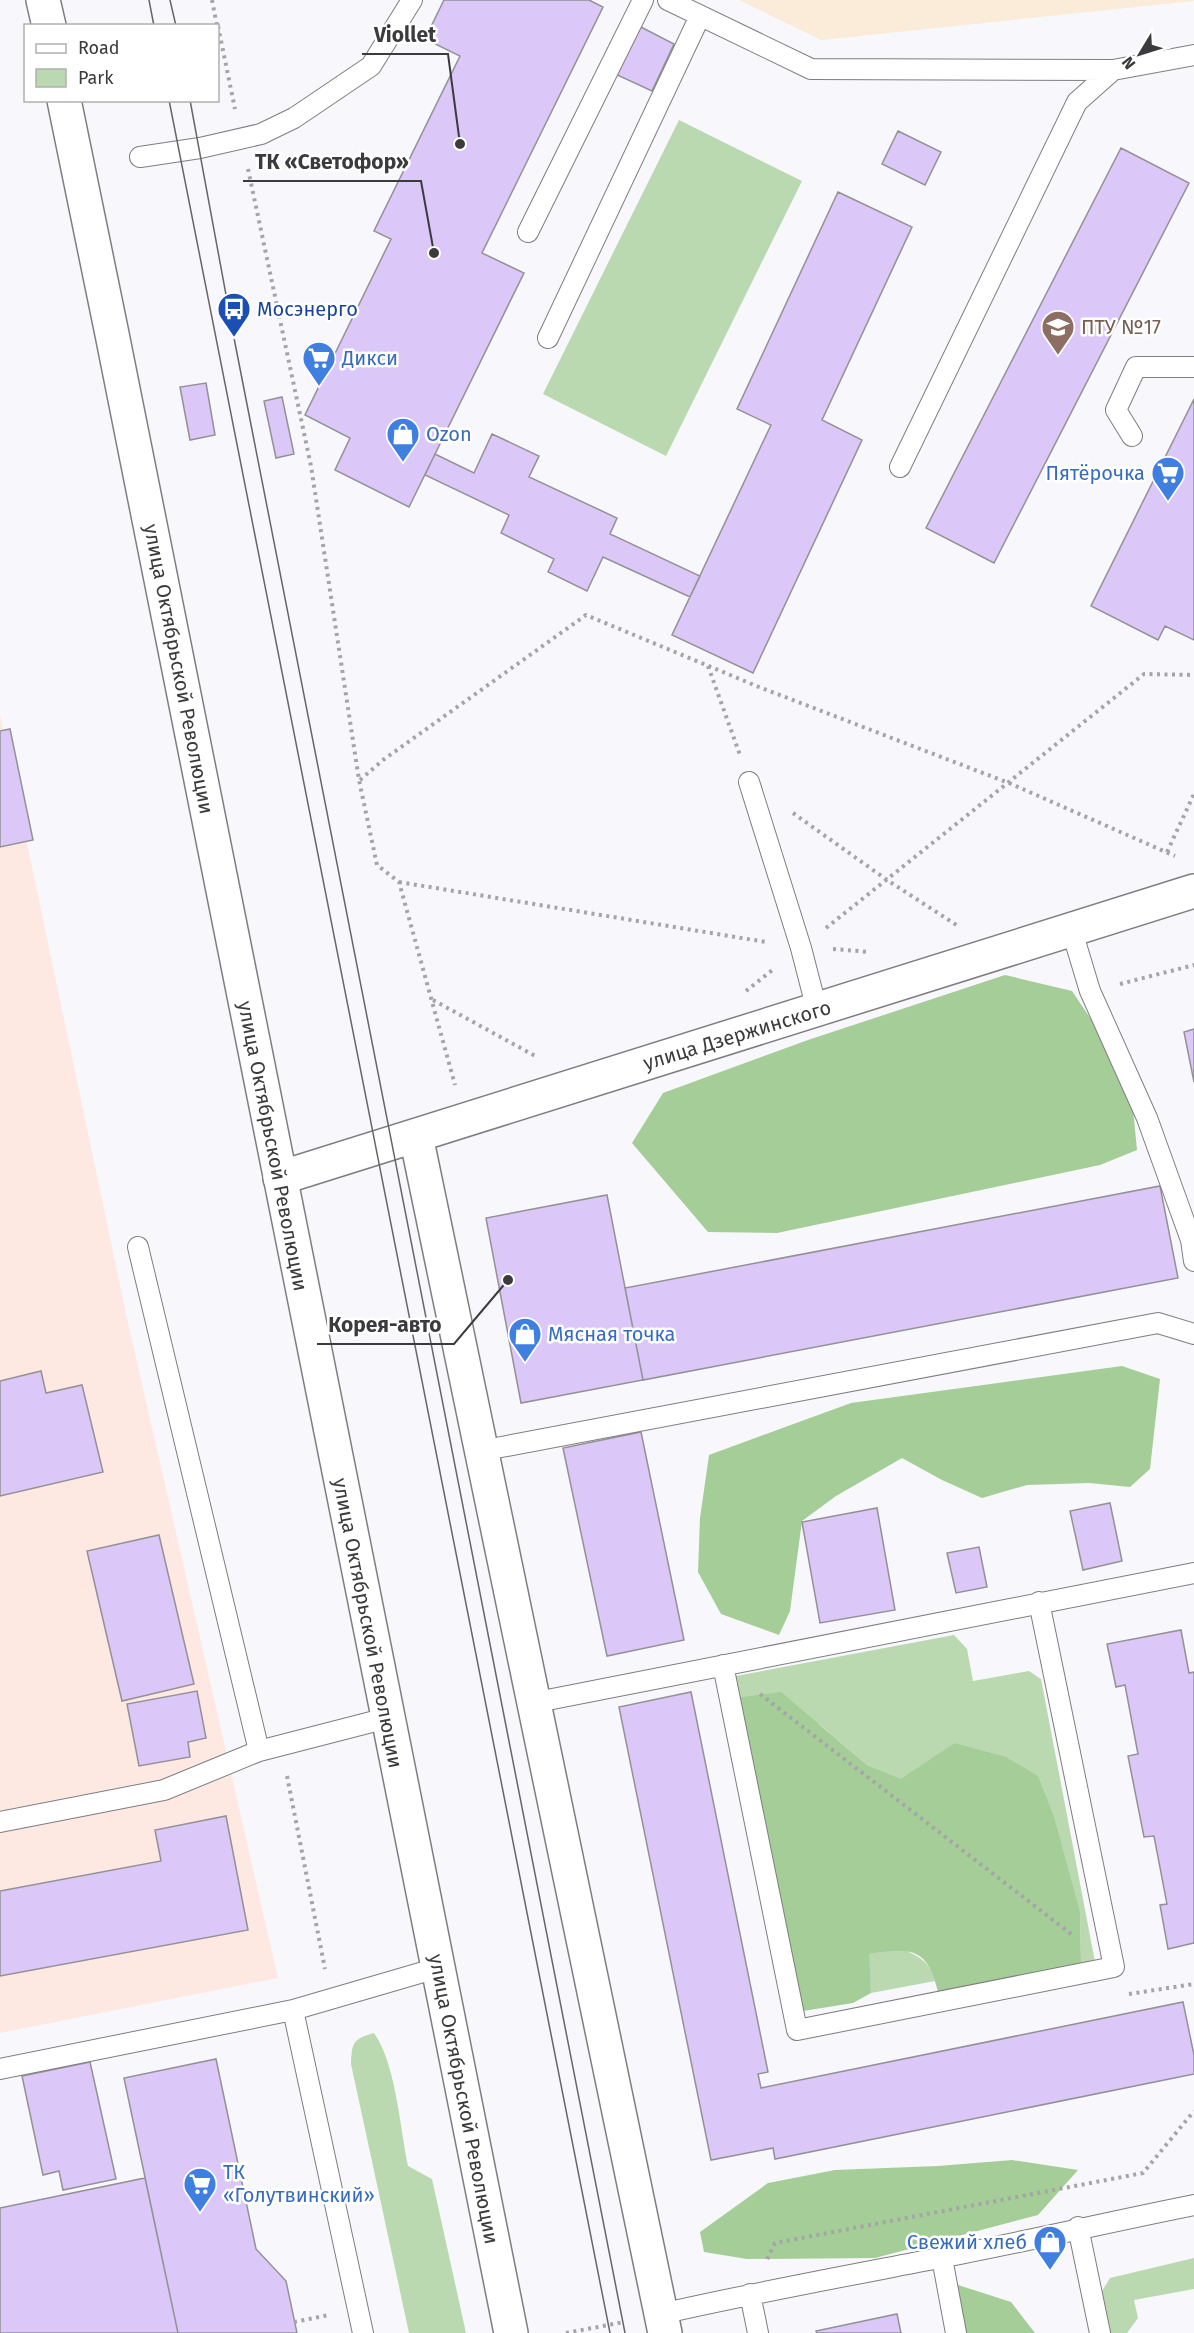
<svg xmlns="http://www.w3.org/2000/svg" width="1194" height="2333" font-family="'Fira Sans',sans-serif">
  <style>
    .industrial { fill: #fde9e2 }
    .education { fill: #fbebd9 }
    .green { fill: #bad9b1 }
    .forest { fill: #a4cd97 }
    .building { fill: #dbc8f8; stroke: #939195; stroke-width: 1.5 }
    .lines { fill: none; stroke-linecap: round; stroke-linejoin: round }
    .service-casing { stroke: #7f7d81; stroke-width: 22 }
    .minor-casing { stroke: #7f7d81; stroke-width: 36 }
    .tertiary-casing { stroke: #7f7d81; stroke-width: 36 }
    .primary-casing { stroke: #7f7d81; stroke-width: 36 }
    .path { stroke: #a5a4a7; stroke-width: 4; stroke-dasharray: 3 4.5; stroke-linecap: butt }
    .service { stroke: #fff; stroke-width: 20 }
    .minor { stroke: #fff; stroke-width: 33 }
    .tertiary { stroke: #fff; stroke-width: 33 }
    .primary { stroke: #fff; stroke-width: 33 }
    .tram { stroke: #666568; stroke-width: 1.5 }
    .labels { text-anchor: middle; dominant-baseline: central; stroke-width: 5; stroke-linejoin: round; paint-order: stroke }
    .transit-label { font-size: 20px; fill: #164399; stroke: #fff; text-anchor: start }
    .education-label { font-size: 20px; fill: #785e54; stroke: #fff; text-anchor: start }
    .shop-label { font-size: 20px; fill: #366cbe; stroke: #fff; text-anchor: start }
    .street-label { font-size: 20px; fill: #3b3a3c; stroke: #fff }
    .leader { fill: none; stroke: #3b3a3c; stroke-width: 2 }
    .callout-dot { fill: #3b3a3c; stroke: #fff; stroke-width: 2 }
    .callout-label { font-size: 21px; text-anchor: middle; font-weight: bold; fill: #3b3a3c; stroke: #fff; stroke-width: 5; stroke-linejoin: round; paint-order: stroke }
  </style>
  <rect width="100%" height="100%" fill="#f8f7fb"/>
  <path class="industrial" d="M 0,715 L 128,1323 L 278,1978 L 0,2033 Z"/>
  <path class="education" d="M 739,0 L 1194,0 L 1194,1 L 821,40 Z"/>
  <path class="green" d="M 679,120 L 802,181 L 666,456 L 543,394 Z
    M 954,1635 L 967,1649 L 973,1681 L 1029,1671 L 1041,1679 L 1095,1962 L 1082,1965 L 1081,1963 L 1080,1912 L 954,1743 L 901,1780 L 867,1765 L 819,1724 L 736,1698 L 736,1676 Z
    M 902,1949 C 919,1956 930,1962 935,1981 L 871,1993 L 868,1954 Z
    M 374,2033 C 396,2064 400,2128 408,2166 L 432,2179 L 466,2333 L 409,2333 L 351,2064 C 352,2042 353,2039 374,2033 Z
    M 1194,2258 L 1194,2289 L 1134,2300 L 1138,2318 L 1127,2333 L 1109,2333 L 1102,2291 L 1110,2278 Z"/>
  <path class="forest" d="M 1005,975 L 1072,991 L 1099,1031 L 1133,1109 L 1137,1150 L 1100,1165 L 777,1233 L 708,1232 L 632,1143 L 663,1093 L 808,1040 Z
    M 1122,1366 L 1160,1379 L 1150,1469 L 1130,1487 L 1089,1483 L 1027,1485 L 982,1498 L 942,1480 L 902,1458 L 836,1496 L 802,1521 L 790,1611 L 779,1635 L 721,1614 L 698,1572 L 700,1518 L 709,1455 L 851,1403 Z
    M 781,1692 L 867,1765 L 901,1779 L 954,1743 L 1006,1757 L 1038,1776 L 1054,1817 L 1080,1912 L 1081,1963 L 938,1992 C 927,1946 910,1948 869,1954 L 871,1993 L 853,2003 L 803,2011 L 736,1698 Z
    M 1012,2160 L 1078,2170 L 1038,2215 L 875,2258 L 747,2259 L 704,2252 L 700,2232 L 768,2183 L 835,2170 L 938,2166 Z
    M 955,2284 L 1011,2302 L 1035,2333 L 952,2333 Z"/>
  <path class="building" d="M 444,0 L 589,0 L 603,7 L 482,253 L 524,273 L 409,507 L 335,470 L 350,438 L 305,415 L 391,239 L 374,231 L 460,56 L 425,39 Z
    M 639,26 L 674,44 L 652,91 L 615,74 Z
    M 898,131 L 941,152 L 925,185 L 882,164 Z
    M 1121,148 L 1189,183 L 994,563 L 926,528 Z
    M 838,192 L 912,227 L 822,420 L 862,440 L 753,673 L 672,635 L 771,425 L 737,409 Z
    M 206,383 L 215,435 L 190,440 L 180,387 Z
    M 282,397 L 294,454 L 276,458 L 264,401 Z
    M 1194,399 L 1194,640 L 1165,626 L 1158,640 L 1091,606 Z
    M 492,434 L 539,456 L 529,477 L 617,518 L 610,534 L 700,576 L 690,597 L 603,557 L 587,591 L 548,572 L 554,559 L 501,533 L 509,515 L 425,475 L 435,454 L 474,473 Z
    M 10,729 L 33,840 L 0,847 L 0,731 Z
    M 1194,1029 L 1194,1082 L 1184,1032 Z
    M 1160,1186 L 1178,1278 L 643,1380 L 625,1288 Z
    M 607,1195 L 643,1380 L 521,1403 L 486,1218 Z
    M 41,1371 L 46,1393 L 82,1385 L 103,1472 L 0,1496 L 0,1381 Z
    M 641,1432 L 684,1640 L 607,1656 L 563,1448 Z
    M 1110,1503 L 1122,1561 L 1083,1570 L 1070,1511 Z
    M 877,1508 L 895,1610 L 820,1623 L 802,1522 Z
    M 159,1535 L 194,1684 L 122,1701 L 87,1551 Z
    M 979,1547 L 987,1587 L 956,1593 L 947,1553 Z
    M 1181,1630 L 1189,1673 L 1194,1672 L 1194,1943 L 1168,1949 L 1160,1905 L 1167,1904 L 1154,1836 L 1144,1837 L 1128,1756 L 1138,1754 L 1125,1685 L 1116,1687 L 1107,1644 Z
    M 197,1691 L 206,1738 L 188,1742 L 190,1757 L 139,1766 L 127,1704 Z
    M 691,1692 L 768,2072 L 758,2074 L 761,2088 L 1183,2002 L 1194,2055 L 1194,2074 L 775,2159 L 773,2148 L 711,2160 L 619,1707 Z
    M 226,1816 L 248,1930 L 0,1976 L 0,1891 L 161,1861 L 155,1830 Z
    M 216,2059 L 256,2249 L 286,2281 L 297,2333 L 178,2333 L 124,2078 Z
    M 90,2062 L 116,2179 L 63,2190 L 59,2171 L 43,2175 L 22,2076 Z
    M 145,2178 L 178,2333 L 0,2333 L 0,2208 Z
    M 897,2314 L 901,2333 L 817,2333 L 816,2331 Z"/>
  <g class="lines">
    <g class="service-casing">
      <path id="service" d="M 668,0 L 811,69 L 1113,70 L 1194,55
        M 140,157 L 200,148 L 261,134 L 294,118 L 371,66 L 412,0
        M 528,232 L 643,0
        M 548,338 L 700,16
        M 1132,436 L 1116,410 L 1136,367 L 1194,367
        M 900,467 L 1077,102 L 1113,70
        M 749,782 L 801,948 L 817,1010
        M 1071,928 L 1090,991 L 1147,1118 L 1191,1240 L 1194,1261
        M 138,1247 L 259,1751 L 387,1718
        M 480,1451 L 1158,1323 L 1194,1334
        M 723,1665 L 797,2030 L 1114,1967 L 1039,1602
        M 532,1703 L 1194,1573
        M 0,1822 L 164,1790 L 259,1751
        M 0,2069 L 293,2010
        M 1078,2227 L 1100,2333
        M 942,2258 L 956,2333
        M 750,2294 L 758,2333
        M 661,2314 C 753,2293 846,2276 939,2258 C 1024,2242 1109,2222 1194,2205
        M 363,2333 L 293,2010 L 437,1968"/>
    </g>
    <g class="minor-casing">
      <path id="minor" d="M 416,1136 L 665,2333"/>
    </g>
    <g class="tertiary-casing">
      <path id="tertiary" d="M 280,1178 L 1194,891"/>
    </g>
    <g class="primary-casing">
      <path id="primary" d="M 43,0 L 49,26
        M 64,100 L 112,334 L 511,2333"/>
    </g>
    <path class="path" d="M 212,0 L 217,26
      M 218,26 L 235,109
      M 248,169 L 311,466 L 359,780 L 377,865 L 399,882 L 455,1085
      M 708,666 L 740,755
      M 360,780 L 383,760 L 586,615 L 759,687 L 1009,783 L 1175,856
      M 793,813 L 887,880 L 958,926
      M 1167,852 L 1194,794
      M 399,882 L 766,942
      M 826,928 L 1144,674 L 1194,675
      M 833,949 L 870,952
      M 1120,984 L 1194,965
      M 746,991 L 775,968
      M 433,1000 L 537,1057
      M 760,1694 L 1075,1937
      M 287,1776 L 325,1969
      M 1129,1994 L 1194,1984
      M 767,2259 L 775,2243 L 1143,2173 L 1194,2111
      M 294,2322 L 329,2315
      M 566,2333 L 624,2322"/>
    <use href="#service" class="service"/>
    <use href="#minor" class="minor"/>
    <use href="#tertiary" class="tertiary"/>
    <use href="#primary" class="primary"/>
    <path class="tram" d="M 149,0 L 154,26
      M 170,0 L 176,26
      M 169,100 L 610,2333
      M 190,100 L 234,338 L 625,2333"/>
  </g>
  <defs>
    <g id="bus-pin" transform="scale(1.725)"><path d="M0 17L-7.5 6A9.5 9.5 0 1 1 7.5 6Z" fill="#1a4fb4" stroke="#fff"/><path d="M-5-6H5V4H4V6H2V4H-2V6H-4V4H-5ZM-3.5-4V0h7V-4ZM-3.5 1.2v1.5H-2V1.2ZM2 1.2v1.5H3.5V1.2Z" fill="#fff"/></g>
    <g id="university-pin" transform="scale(1.725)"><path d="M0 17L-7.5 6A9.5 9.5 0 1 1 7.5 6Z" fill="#8d6e63" stroke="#fff"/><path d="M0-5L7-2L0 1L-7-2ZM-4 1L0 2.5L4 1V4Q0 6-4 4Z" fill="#fff"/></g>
    <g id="supermarket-pin" transform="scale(1.725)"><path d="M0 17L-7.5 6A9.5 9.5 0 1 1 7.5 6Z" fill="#3f7fe0" stroke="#fff"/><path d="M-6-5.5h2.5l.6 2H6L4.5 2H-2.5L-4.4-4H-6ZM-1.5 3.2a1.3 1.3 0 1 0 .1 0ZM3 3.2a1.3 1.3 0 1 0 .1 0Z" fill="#fff"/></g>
    <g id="shop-pin" transform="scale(1.725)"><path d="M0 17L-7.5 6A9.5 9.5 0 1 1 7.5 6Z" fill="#3f7fe0" stroke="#fff"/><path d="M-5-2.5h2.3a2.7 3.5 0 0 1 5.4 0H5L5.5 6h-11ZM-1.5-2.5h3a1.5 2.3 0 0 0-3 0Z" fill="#fff"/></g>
  </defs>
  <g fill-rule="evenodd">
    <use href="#bus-pin" x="234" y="309"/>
    <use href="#university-pin" x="1058" y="327"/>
    <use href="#supermarket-pin" x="319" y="358"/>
    <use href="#shop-pin" x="403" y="434"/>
    <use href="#supermarket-pin" x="1168" y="473"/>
    <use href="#shop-pin" x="525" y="1334"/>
    <use href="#supermarket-pin" x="200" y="2184"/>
    <use href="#shop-pin" x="1050" y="2242"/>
  </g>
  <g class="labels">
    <g class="transit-label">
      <text x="257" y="309">Мосэнерго</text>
    </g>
    <g class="education-label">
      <text x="1081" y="327">ПТУ №17</text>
    </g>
    <g class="shop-label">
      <text x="342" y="358">Дикси</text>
      <text x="426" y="434">Ozon</text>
      <text x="1145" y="473" text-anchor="end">Пятёрочка</text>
      <text x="548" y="1334">Мясная точка</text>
      <text x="223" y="2172">ТК<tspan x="223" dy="23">«Голутвинский»</tspan></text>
      <text x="1027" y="2242" text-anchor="end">Свежий хлеб</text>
    </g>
    <g class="street-label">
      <text transform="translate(179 669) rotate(79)">улица Октябрьской Революции</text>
      <text transform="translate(737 1035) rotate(-17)">улица Дзержинского</text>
      <text transform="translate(273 1146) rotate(79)">улица Октябрьской Революции</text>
      <text transform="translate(368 1623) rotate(79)">улица Октябрьской Революции</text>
      <text transform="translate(464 2099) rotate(79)">улица Октябрьской Революции</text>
    </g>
  </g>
  <path class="leader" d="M460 144L448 54H362M434 253L421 181H243M508 1280L454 1344H317"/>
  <g class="callout-dot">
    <circle cx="460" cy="144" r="6"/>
    <circle cx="434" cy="253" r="6"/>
    <circle cx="508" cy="1280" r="6"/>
  </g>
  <g class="callout-label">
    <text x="405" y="42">Viollet</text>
    <text x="332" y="169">ТК «Светофор»</text>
    <text x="385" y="1332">Корея-авто</text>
  </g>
  <rect x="24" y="24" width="195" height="78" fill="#ffffff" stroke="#b1b0b1" stroke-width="1.5"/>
  <rect x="36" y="44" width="30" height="9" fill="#ffffff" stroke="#b1b0b1" stroke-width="1.5"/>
  <text x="78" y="54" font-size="18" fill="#3b3a3c">Road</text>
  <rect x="36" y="69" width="30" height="18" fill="#bad9b1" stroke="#b1b0b1" stroke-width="1.5"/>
  <text x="78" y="84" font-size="18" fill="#3b3a3c">Park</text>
  <g transform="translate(1140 54) rotate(232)" stroke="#ffffff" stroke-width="4.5" paint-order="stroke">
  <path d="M0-4.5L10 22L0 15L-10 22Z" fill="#3b3a3c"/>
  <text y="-9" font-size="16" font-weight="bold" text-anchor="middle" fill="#3b3a3c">N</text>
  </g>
</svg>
